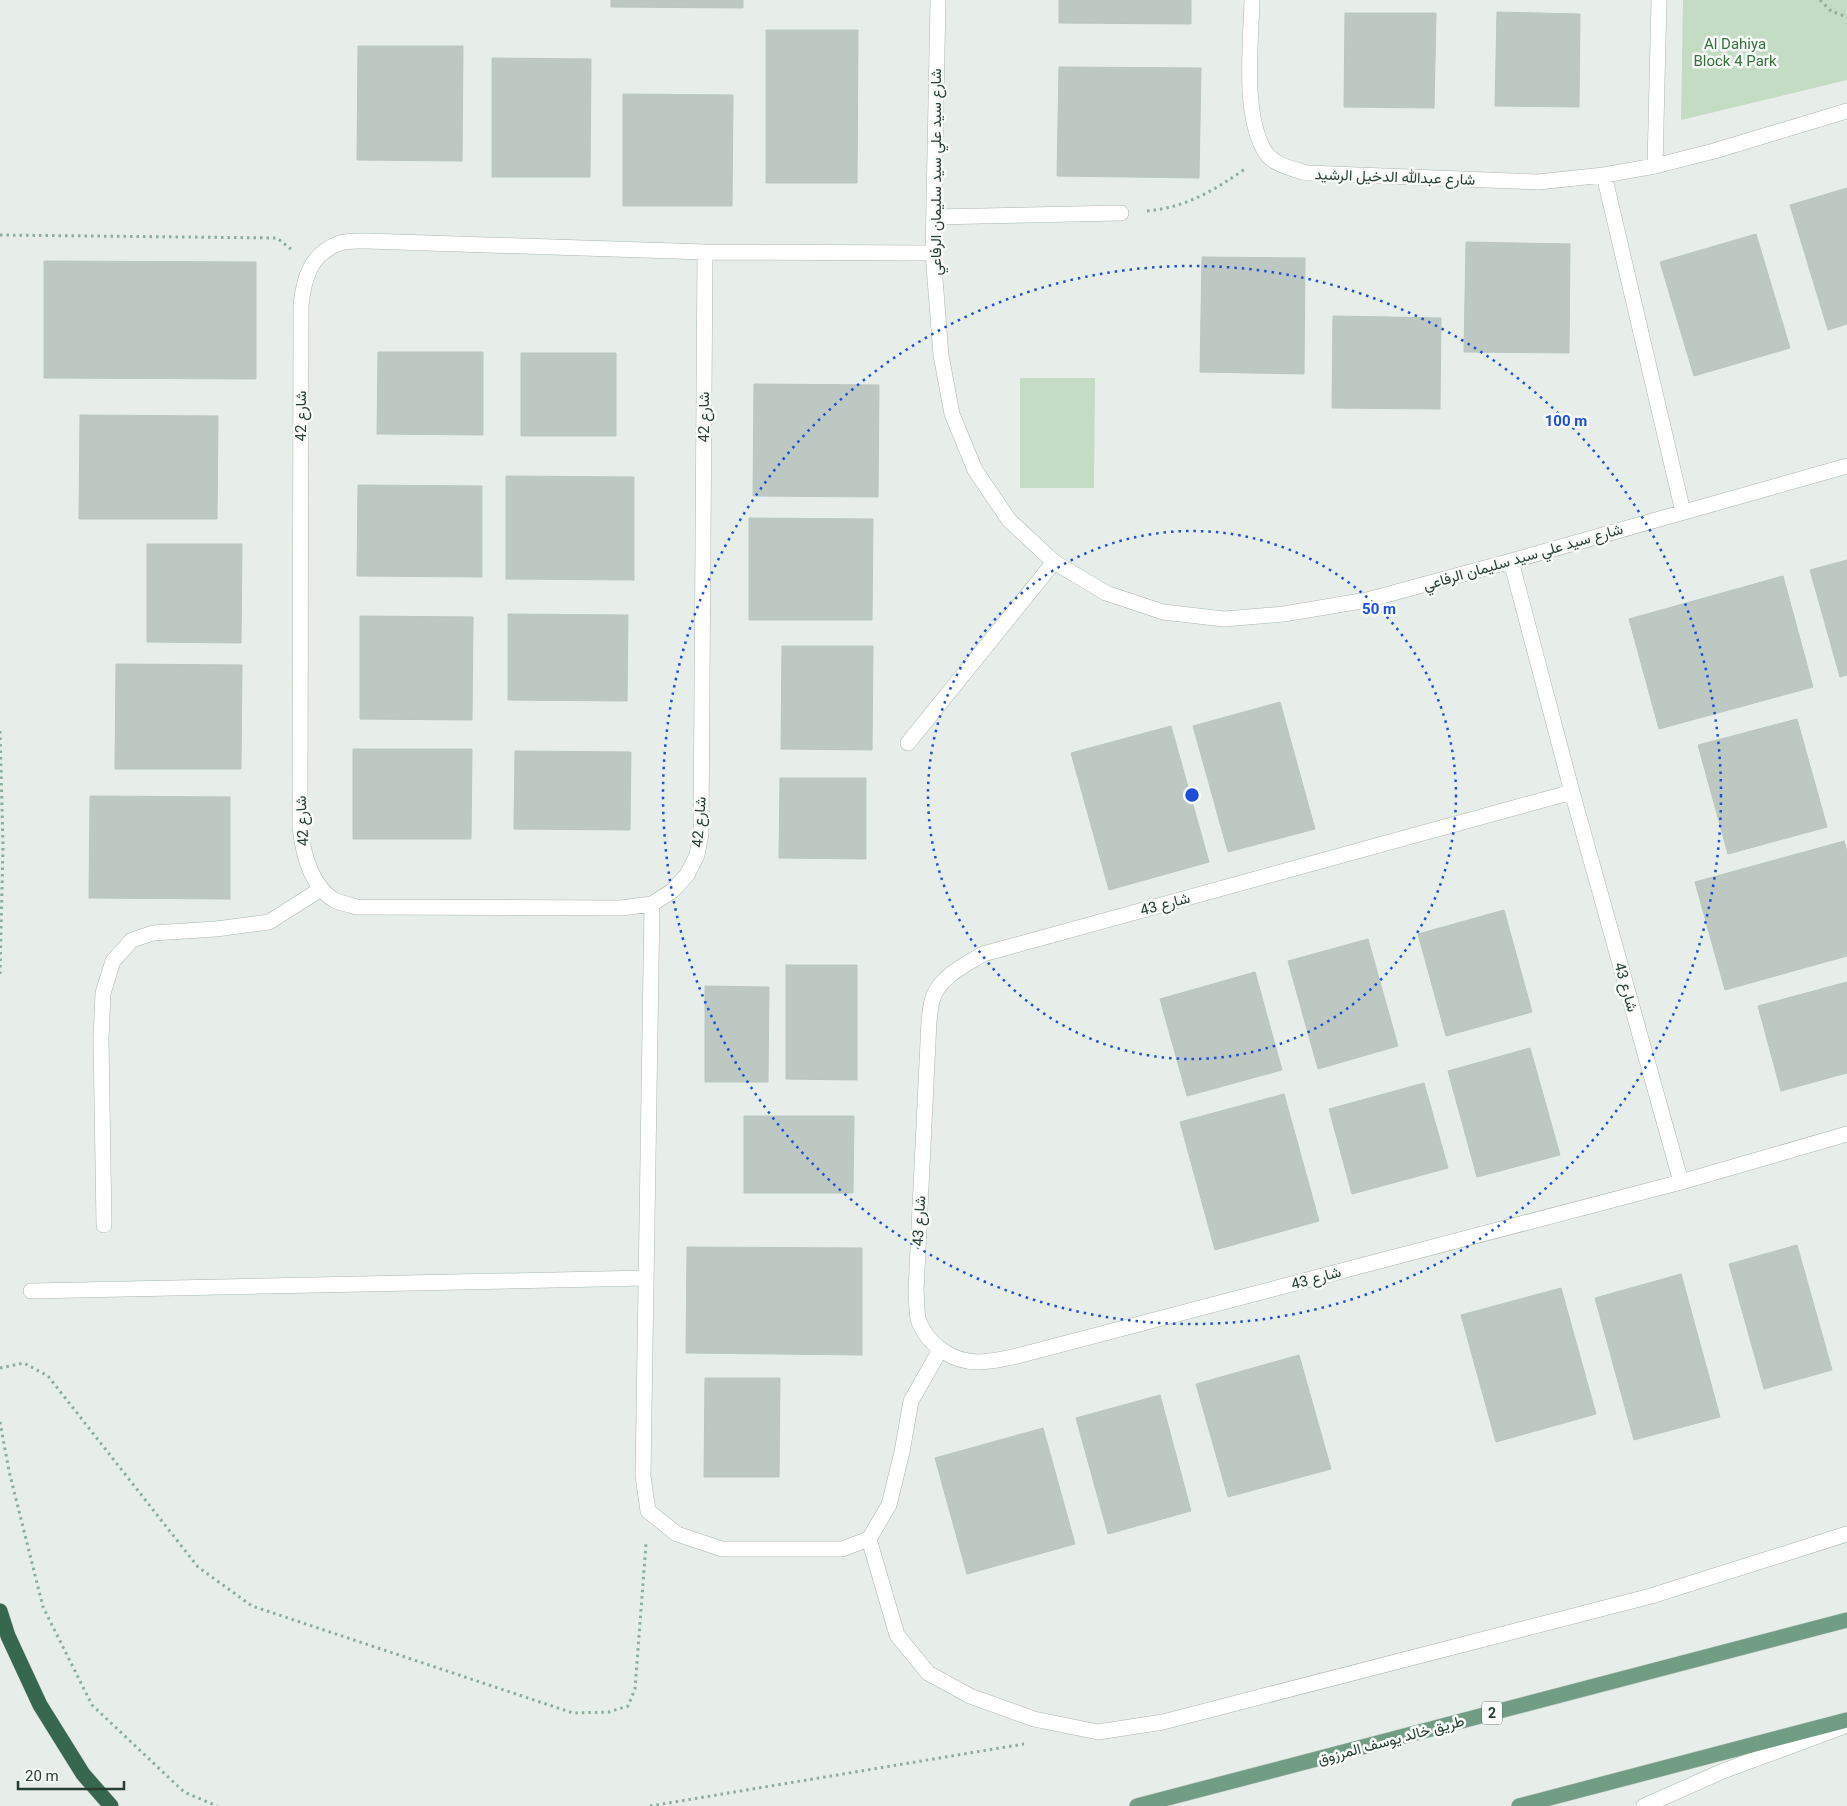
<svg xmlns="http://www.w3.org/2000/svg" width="1847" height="1806" font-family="Roboto,Vazirmatn,sans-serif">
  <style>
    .green { fill: #c3dcc3 }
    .building { fill: #bcc8c1; stroke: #bac7be }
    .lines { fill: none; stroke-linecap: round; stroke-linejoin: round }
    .minor-casing { stroke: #aab6ae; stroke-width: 16 }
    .major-casing { stroke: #c3c9c5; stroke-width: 16 }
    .highway-casing { stroke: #c3c9c5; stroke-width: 16 }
    .path { stroke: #8bad99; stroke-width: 3; stroke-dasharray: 2.5 4; stroke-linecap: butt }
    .minor { stroke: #fff; stroke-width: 15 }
    .major { stroke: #719d85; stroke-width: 15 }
    .highway { stroke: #37674f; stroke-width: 15 }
    .ring { fill: none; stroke: #1d4ed8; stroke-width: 2.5; stroke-dasharray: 2.5 5 }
    .labels { text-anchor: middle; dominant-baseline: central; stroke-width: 5; stroke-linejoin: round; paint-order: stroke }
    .shield { fill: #f7faf8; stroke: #65766d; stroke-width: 1 }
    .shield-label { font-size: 14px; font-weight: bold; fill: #273e31 }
    .park-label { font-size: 15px; fill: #36703c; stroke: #f7faf8 }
    .street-label { font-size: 15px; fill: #273e31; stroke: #f7faf8 }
    .centre { fill: #1d4ed8; stroke: #f7faf8; stroke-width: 2.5 }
    .ring-label { font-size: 15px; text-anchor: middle; font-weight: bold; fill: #1d4ed8; stroke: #f7faf8; stroke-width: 5; stroke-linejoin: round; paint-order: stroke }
  </style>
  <rect width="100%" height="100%" fill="#e7eee9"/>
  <path class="green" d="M 1683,0 L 1847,0 L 1847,80 L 1681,120 Z
    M 1020,378 L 1095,378 L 1094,488 L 1020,488 Z"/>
  <path class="building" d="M 611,0 L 743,0 L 743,8 L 611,7 Z
    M 1059,0 L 1191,0 L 1191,24 L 1059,23 Z
    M 1497,12 L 1580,14 L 1579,107 L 1495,106 Z
    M 1345,13 L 1436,13 L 1434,108 L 1344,107 Z
    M 766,30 L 858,30 L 857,183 L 766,183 Z
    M 358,46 L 463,46 L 462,161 L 357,160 Z
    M 492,58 L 591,59 L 590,177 L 492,177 Z
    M 1059,67 L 1201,68 L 1199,178 L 1057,176 Z
    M 623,94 L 733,95 L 732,206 L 623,206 Z
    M 1847,188 L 1847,324 L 1828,330 L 1790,205 Z
    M 1756,234 L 1790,348 L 1694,376 L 1660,262 Z
    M 1466,242 L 1570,244 L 1569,353 L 1464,352 Z
    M 1202,257 L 1305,258 L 1304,374 L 1200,372 Z
    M 44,261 L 256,262 L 256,379 L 44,378 Z
    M 1333,316 L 1441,318 L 1440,409 L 1332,408 Z
    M 378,352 L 483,352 L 483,435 L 377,434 Z
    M 521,353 L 616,353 L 616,436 L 521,436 Z
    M 754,384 L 879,385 L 878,497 L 753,496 Z
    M 80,415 L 218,416 L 217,519 L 79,519 Z
    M 506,476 L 634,477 L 634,580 L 506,579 Z
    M 358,485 L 482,486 L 482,577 L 357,576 Z
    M 749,518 L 873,519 L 872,620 L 749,620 Z
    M 147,544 L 242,544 L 241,643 L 147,642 Z
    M 1847,560 L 1847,675 L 1840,677 L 1810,570 Z
    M 1783,576 L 1813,687 L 1659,729 L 1629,619 Z
    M 508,614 L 628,615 L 627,701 L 508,700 Z
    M 360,616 L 473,617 L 472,720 L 360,719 Z
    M 782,646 L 873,646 L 872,750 L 781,749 Z
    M 116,664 L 242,665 L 241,769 L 115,769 Z
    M 1280,702 L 1315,829 L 1228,852 L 1193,726 Z
    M 1797,719 L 1827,827 L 1728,854 L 1698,745 Z
    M 1171,726 L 1209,862 L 1109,890 L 1071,753 Z
    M 353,749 L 472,749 L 471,839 L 353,839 Z
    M 515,751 L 631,752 L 630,830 L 514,829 Z
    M 780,778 L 866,778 L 866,859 L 779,858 Z
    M 90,796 L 230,797 L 230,899 L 89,898 Z
    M 1844,841 L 1847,851 L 1847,956 L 1725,990 L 1695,882 Z
    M 1504,910 L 1532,1012 L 1446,1036 L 1418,934 Z
    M 1368,939 L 1398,1046 L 1318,1069 L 1288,961 Z
    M 786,965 L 857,965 L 857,1080 L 786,1079 Z
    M 1255,972 L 1282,1070 L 1187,1096 L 1160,999 Z
    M 1847,982 L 1847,1073 L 1781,1091 L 1758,1006 Z
    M 705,986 L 769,987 L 768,1082 L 705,1082 Z
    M 1530,1048 L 1560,1155 L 1477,1177 L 1448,1071 Z
    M 1424,1083 L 1448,1168 L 1352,1194 L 1329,1109 Z
    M 1284,1094 L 1319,1221 L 1215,1250 L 1180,1122 Z
    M 744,1116 L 854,1116 L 853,1193 L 744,1193 Z
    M 1797,1245 L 1832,1370 L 1764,1389 L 1729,1264 Z
    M 687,1247 L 862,1248 L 862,1355 L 686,1353 Z
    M 1681,1274 L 1720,1417 L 1634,1440 L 1595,1298 Z
    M 1561,1288 L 1596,1414 L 1496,1442 L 1461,1315 Z
    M 1299,1355 L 1331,1469 L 1228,1497 L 1196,1384 Z
    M 705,1378 L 780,1378 L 779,1477 L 704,1477 Z
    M 1160,1395 L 1191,1511 L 1108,1534 L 1076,1418 Z
    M 1043,1428 L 1075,1544 L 967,1574 L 935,1458 Z"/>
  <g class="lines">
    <g class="minor-casing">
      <path id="minor" d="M 938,0 L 933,253 L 941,355 L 952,414 L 975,470 L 1009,520 L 1054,562 L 1106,593 L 1163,612 L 1224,619 L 1284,614 L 1367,600 L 1511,561 L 1847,466
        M 1252,0 C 1251,42 1242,117 1266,153 C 1274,165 1293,169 1307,173 L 1538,182 L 1604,175 L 1655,166 L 1714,151 L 1847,111
        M 1655,166 L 1659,0
        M 1604,175 L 1683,512
        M 934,217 L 1121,213
        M 705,252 L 701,834 L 697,855 L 687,875 L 672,891 L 652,904 L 621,908 L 357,907 C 350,905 341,903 334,900 C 310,885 303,853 300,827 L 301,305 C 304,277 311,253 340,243 C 348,240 359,241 367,241 L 705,252 L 933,253
        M 1511,561 L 1572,792 L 1681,1182
        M 908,743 L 1054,562
        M 1572,792 L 983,954 C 965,965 937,978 932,1001 C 930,1008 930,1015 929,1021 L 916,1291 C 917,1301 916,1313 919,1322 C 929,1346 953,1362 978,1362 C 990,1362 1002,1359 1013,1357 L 1681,1182 L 1847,1134
        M 652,904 L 643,1476 L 648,1511 L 677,1534 L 722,1549 L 842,1549 L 869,1539 L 889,1505 L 902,1452 L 911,1401 L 940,1350
        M 104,1225 L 101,1039 L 103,993 L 113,961 L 132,940 L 153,933 L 216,929 L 269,922 L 321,889
        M 31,1291 L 646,1278
        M 869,1539 L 897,1635 L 928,1673 L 970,1696 L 1034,1719 L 1098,1732 L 1163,1722 L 1651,1596 L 1847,1534
        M 1644,1806 L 1723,1771 L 1842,1727"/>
    </g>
    <g class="major-casing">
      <path id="major" d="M 1137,1806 L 1847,1620
        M 1519,1806 L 1847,1720"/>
    </g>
    <g class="highway-casing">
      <path id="highway" d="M 0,1611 L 8,1636 L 40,1705 L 83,1774 L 111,1806"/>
    </g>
    <path class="path" d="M 1820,0 L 1831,11 L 1847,17
      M 1147,211 C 1187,207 1213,191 1245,169
      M 0,235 L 277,238 L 291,249
      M 0,731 L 3,846 L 0,974
      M 0,1368 L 24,1363 L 48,1376 L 198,1567 L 252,1606 L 573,1713 L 609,1712 L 628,1706 L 635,1689 L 646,1544
      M 0,1422 L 9,1471 L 43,1607 L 92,1705 L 184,1792 L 217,1806
      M 650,1806 L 1024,1744"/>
    <use href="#minor" class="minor"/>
    <use href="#major" class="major"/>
    <use href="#highway" class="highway"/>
  </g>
  <g class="ring">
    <circle cx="1192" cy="795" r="264"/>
    <circle cx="1192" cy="795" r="529"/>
  </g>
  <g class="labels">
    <rect class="shield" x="1482" y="1701.5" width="20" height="23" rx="4"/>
    <g class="shield-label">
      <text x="1492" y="1713">2</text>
    </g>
    <g class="park-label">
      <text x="1735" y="44">Al Dahiya<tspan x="1735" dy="17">Block 4 Park</tspan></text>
    </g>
    <g class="street-label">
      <text transform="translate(936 172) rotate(-90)">شارع سيد علي سيد سليمان الرفاعي</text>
      <text transform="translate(1395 177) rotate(2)">شارع عبدالله الدخيل الرشيد</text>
      <text transform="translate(301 416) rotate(-90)">شارع 42</text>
      <text transform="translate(704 417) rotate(-90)">شارع 42</text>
      <text transform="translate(1523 557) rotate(-16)">شارع سيد علي سيد سليمان الرفاعي</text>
      <text transform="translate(302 821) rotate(-93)">شارع 42</text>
      <text transform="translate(699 822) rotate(-86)">شارع 42</text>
      <text transform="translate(1165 904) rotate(-15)">شارع 43</text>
      <text transform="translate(1626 987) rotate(74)">شارع 43</text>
      <text transform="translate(919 1221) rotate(-87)">شارع 43</text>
      <text transform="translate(1316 1278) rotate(-15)">شارع 43</text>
      <text transform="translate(1391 1740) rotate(-15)">طريق خالد يوسف المرزوق</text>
    </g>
  </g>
  <circle cx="1192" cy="795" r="8" class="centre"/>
  <g class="ring-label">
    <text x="1566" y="426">100 m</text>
    <text x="1379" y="614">50 m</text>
  </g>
  <path d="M18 1781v8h106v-8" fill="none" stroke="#273e31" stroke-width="2.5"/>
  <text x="25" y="1781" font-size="15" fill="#273e31" stroke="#f7faf8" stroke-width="4" paint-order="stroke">20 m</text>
</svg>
